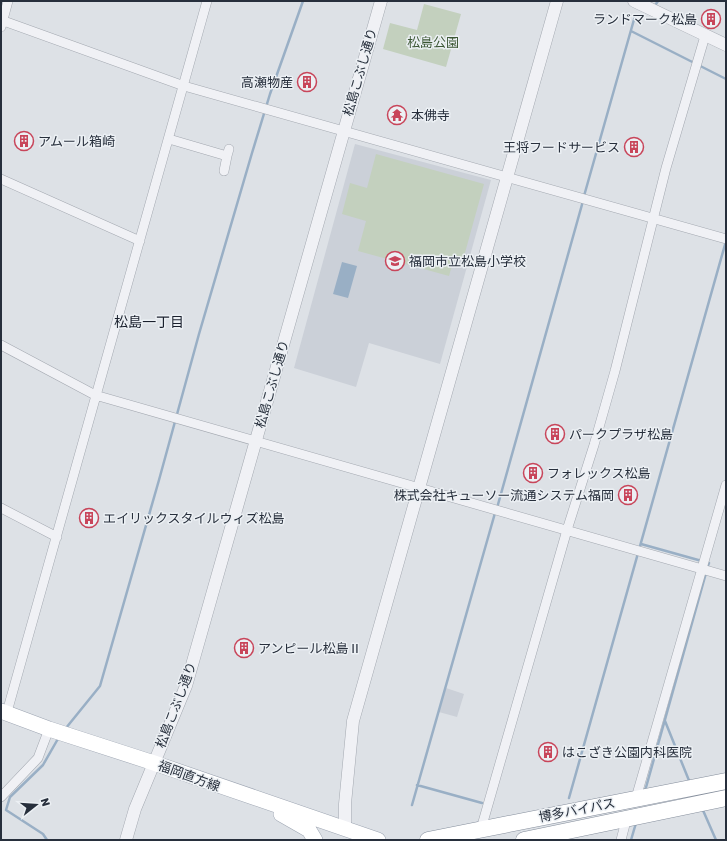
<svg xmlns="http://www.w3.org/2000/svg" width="727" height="841" font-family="Rubik,'Noto Sans JP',sans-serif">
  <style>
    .built { fill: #cbd0d8 }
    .green { fill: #c3d0be }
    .water { fill: #99afc5 }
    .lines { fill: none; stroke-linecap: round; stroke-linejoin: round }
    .stream { stroke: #99afc5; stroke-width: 2.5 }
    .minor-casing { stroke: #a3a8b0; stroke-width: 10 }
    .tertiary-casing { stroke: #a3a8b0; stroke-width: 13 }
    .primary-casing { stroke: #9da5b2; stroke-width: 16 }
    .trunk-casing { stroke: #858e9c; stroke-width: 17 }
    .minor { stroke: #f0f1f5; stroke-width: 9 }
    .tertiary { stroke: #f0f1f5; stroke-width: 12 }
    .primary { stroke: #fff; stroke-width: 15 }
    .trunk { stroke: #fff; stroke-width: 16 }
    .labels { text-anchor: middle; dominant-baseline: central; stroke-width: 3; stroke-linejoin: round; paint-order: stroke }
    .poi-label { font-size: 13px; fill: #272f3c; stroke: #ecf0f4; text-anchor: start }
    .park-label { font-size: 13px; fill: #3c5735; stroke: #ecf0f4 }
    .street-label { font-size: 13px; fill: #272f3c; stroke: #ecf0f4 }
    .neighbourhood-label { font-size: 14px; fill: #1a202d; stroke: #ecf0f4 }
  </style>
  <rect width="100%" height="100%" fill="#dde1e6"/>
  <path class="built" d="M 355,144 L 491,180 L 440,364 L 369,343 L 356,387 L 294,368 Z
    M 446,688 L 464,694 L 457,717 L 439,712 Z"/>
  <path class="green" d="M 424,4 L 461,14 L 446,67 L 383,49 L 390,23 L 417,30 Z
    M 376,154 L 484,184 L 463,260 L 454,258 L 449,276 L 358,251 L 366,221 L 342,214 L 350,183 L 367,188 Z"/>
  <path class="water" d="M 342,262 L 357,266 L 348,298 L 333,294 Z"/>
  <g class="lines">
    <path class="stream" d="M 656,4 L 658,1
      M 631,31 L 726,79
      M 584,196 L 635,16
      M 497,508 L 583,201
      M 641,544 L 709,563 L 707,568
      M 665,721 L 690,783
      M 66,728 L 100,686 L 159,480 L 199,334 L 252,153 L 270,94 L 303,1
      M 417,785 L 482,803
      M 645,791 L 706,573
      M 569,798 L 726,241
      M 412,805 L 495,513
      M 702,808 L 716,840
      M 47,840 L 43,834 L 6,810 L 10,797 L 43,765 L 59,737
      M 631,840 L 636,823"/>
    <g class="minor-casing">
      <path id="minor" d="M 1,20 L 184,86 L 726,239
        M 1,27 L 8,1
        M 169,139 L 227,156 L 229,149
        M 224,171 L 227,156
        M 1,179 L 140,241
        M 1,345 L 95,395 L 726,576
        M 1,508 L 57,537
        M 7,712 L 207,1
        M 1,797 L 38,758 L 49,729
        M 636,798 L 726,485
        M 481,829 L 567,530 L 594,445 L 615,371 L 666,168 L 705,36
        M 621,840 L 627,817"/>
    </g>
    <g class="tertiary-casing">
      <path id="tertiary" d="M 634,1 L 726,45
        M 345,827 L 345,804 L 353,721 L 557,1
        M 126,840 L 135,809 L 186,686 L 381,1"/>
    </g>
    <g class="primary-casing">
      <path id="primary" d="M 1,711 L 49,729 L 154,763 L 378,840
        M 281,814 L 309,830 L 315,840"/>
    </g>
    <g class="trunk-casing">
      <path id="trunk" d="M 428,840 L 726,781
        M 524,840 L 726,798"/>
    </g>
    <use href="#minor" class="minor"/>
    <use href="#tertiary" class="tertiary"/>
    <use href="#primary" class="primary"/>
    <use href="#trunk" class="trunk"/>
  </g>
  <defs>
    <g id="building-ring" transform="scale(1)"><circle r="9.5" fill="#ecf0f4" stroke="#c8455a" stroke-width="1.5"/><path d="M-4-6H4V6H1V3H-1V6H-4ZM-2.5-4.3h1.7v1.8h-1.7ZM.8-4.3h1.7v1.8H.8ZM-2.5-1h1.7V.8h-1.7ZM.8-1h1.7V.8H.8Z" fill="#c8455a"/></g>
    <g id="temple-ring" transform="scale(1)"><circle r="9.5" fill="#ecf0f4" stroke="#c8455a" stroke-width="1.5"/><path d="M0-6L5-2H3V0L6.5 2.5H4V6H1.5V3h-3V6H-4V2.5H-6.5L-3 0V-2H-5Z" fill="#c8455a"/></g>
    <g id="school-ring" transform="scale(1)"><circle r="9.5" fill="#ecf0f4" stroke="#c8455a" stroke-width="1.5"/><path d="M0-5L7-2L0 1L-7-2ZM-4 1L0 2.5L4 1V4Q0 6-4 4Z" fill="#c8455a"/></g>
  </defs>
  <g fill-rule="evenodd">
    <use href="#building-ring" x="711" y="19"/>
    <use href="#building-ring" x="307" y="82"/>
    <use href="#temple-ring" x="397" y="115"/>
    <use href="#building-ring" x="24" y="141"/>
    <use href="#building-ring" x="634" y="147"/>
    <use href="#school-ring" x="395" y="261"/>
    <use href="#building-ring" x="555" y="434"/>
    <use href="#building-ring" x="533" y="473"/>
    <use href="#building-ring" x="628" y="495"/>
    <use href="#building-ring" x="89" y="518"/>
    <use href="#building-ring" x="244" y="648"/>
    <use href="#building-ring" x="548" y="752"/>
  </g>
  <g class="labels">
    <g class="poi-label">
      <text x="697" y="19" text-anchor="end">ランドマーク松島</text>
      <text x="293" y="82" text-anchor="end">高瀬物産</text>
      <text x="411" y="115">本佛寺</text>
      <text x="38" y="141">アムール箱崎</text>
      <text x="620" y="147" text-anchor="end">王将フードサービス</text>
      <text x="409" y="261">福岡市立松島小学校</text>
      <text x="569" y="434">パークプラザ松島</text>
      <text x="547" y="473">フォレックス松島</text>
      <text x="614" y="495" text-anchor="end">株式会社キューソー流通システム福岡</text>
      <text x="103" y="518">エイリックスタイルウィズ松島</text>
      <text x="258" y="648">アンピール松島Ⅱ</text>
      <text x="562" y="752">はこざき公園内科医院</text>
    </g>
    <g class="park-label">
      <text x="433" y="42">松島公園</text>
    </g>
    <g class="street-label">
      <text transform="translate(360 72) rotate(-74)">松島こぶし通り</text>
      <text transform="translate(272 384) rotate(-74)">松島こぶし通り</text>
      <text transform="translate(176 705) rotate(-69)">松島こぶし通り</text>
      <text transform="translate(189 776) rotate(20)">福岡直方線</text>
      <text transform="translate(577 810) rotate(-11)">博多バイパス</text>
    </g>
    <g class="neighbourhood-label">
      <text x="149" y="322">松島一丁目</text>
    </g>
  </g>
  <rect width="727" height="841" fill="none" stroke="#272f3c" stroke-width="4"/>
  <g transform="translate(36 805) rotate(73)" stroke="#ecf0f4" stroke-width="3" paint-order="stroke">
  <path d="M0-3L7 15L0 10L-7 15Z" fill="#272f3c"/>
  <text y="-6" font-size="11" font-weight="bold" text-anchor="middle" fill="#272f3c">N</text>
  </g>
</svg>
